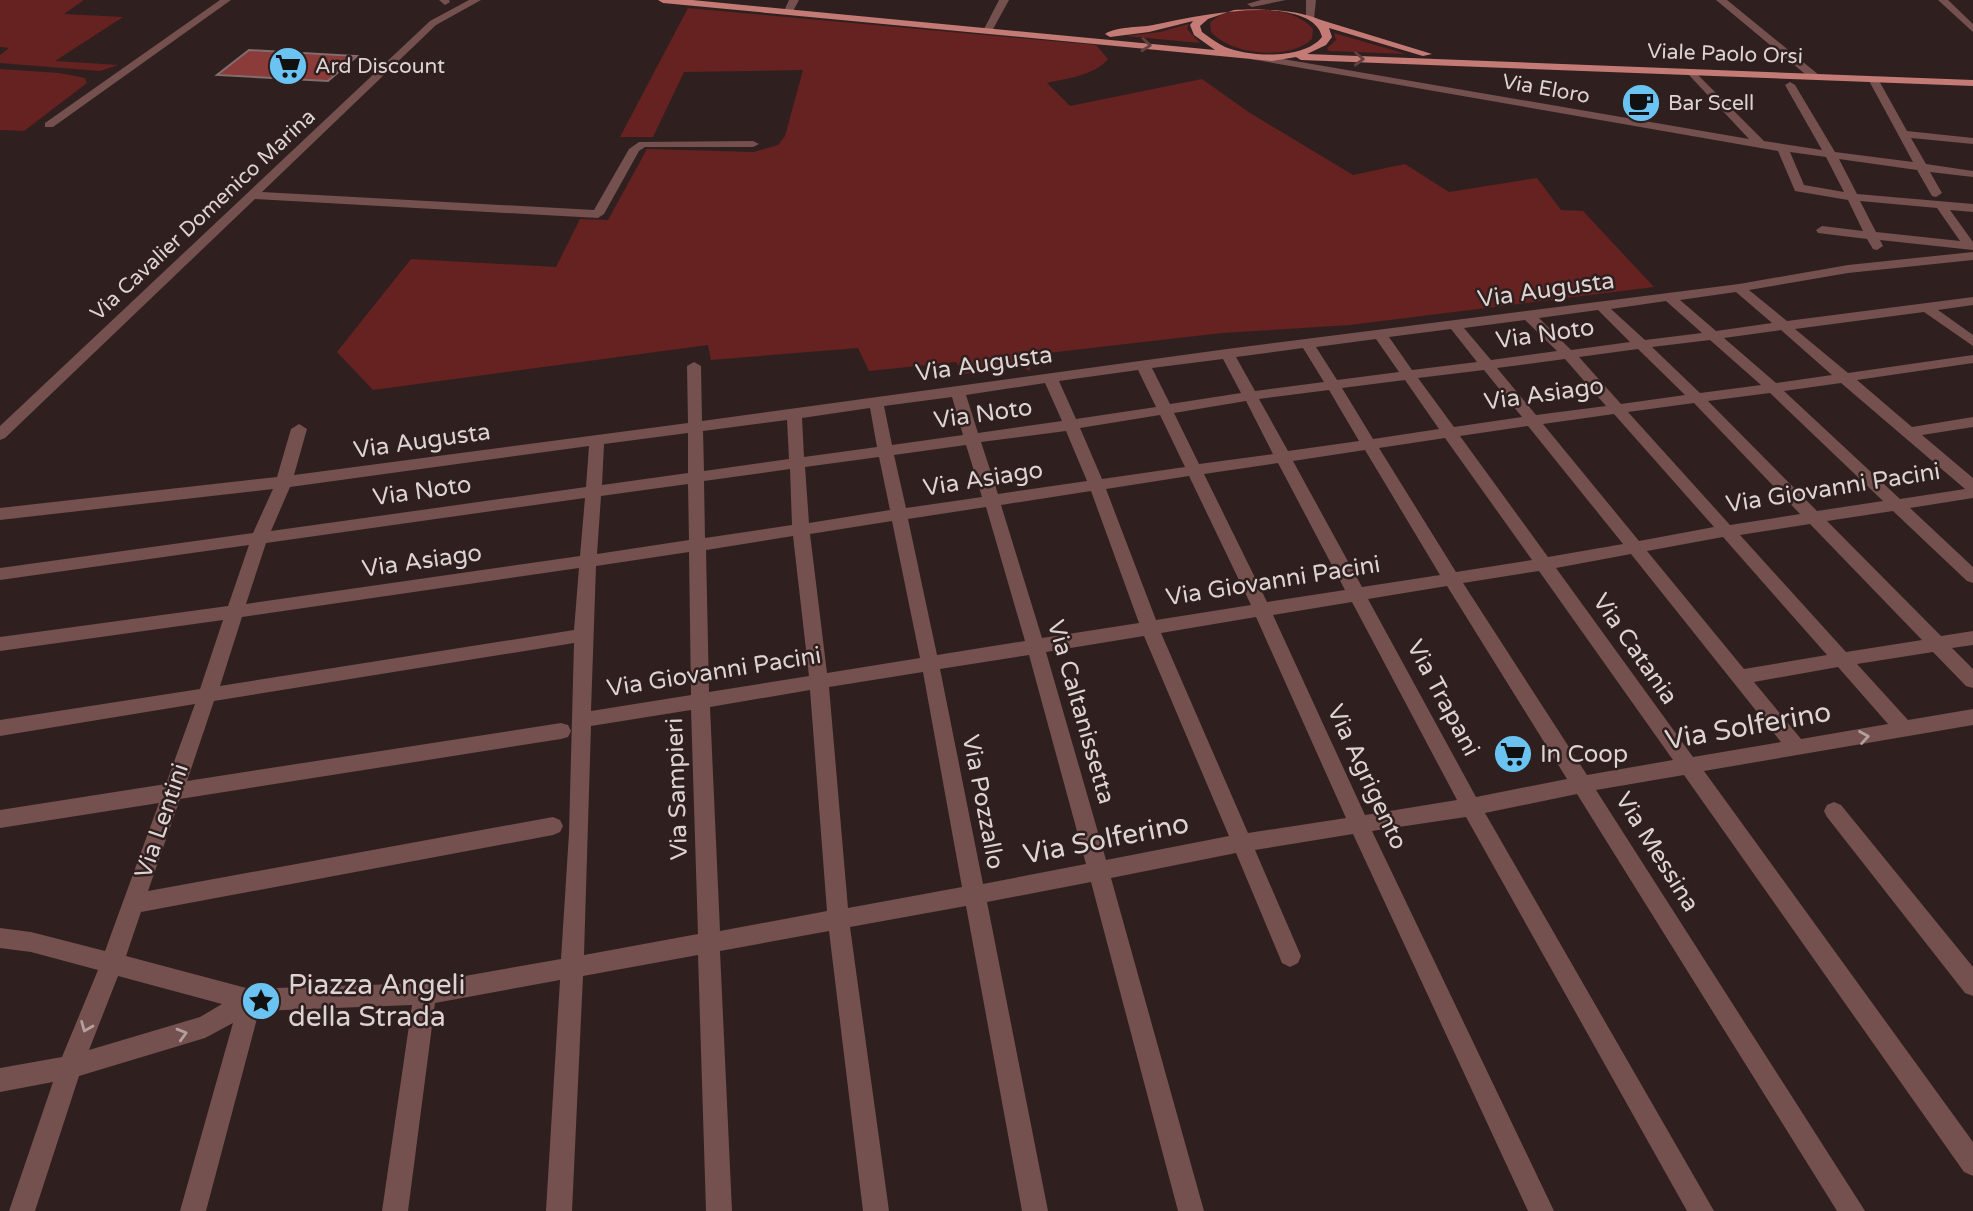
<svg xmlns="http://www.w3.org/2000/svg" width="1973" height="1211" font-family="'Varela Round',sans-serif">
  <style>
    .green { fill: #652221 }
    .building { fill: #8b3b39; stroke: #816e6d; stroke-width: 2 }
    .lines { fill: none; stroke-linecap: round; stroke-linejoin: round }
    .minor { fill: #74504e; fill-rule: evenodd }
    .major { fill: #c47b76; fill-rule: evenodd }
    .oneway { stroke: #63403d }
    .oneway2 { stroke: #b39f9d }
    .labels { text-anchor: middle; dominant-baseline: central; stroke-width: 5; stroke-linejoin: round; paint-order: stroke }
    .far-street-label { font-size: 21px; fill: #ddd3d2; stroke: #2f201f }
    .far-poi-label { font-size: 21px; fill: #ddd3d2; stroke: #2f201f; text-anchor: start }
    .street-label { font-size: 24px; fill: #ddd3d2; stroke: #2f201f }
    .poi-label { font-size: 24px; fill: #ddd3d2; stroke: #2f201f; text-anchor: start }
    .near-street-label { font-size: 28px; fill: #ddd3d2; stroke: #2f201f }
    .near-poi-label { font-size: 28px; fill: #ddd3d2; stroke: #2f201f; text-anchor: start }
  </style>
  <rect width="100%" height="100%" fill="#2f201f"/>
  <path class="green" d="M 0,0 L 84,0 L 64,14 L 123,17 L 55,61 L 118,65 L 100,71 L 0,63 L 0,55 L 9,48 L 0,47 Z
    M 688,8 L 1096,45 L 1108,59 C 1094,76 1067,78 1047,83 L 1070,106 L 1202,79 L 1250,113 L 1353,175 L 1405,164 L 1449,192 L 1537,178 L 1561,210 L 1583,211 L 1654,287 L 1350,325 L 1222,333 L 1030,355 L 1030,371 L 1021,367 L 964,374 L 956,362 L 869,371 L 858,348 L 711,360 L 708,345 L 373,390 L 337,352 L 411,259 L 556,267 L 580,219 L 608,220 L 647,149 L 754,152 L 778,145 L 785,136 L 803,70 L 684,72 L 653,137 L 620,137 Z
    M 1261,9 C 1280,11 1300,14 1313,29 L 1312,39 C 1289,61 1232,55 1211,32 L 1210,23 C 1223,9 1244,9 1261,9 Z
    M 1189,24 L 1187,29 L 1200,43 L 1126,36 L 1160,32 Z
    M 1334,33 L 1406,54 L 1329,51 L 1327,48 L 1336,40 Z
    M 0,69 L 59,73 L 85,78 L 87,83 L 24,131 L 0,130 Z"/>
  <path class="building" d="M 249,50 L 357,56 L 328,81 L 217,75 Z"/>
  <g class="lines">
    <path class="minor" d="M 220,0 L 231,0 L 53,127 L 45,127 L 45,123 Z
      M 439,0 L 449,0 L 450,2 L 445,5 Z
      M 469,0 L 481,0 L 436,25 L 262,192 L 594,210 L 629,149 L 639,142 L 753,141 L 759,144 L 753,147 L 645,147 L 639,151 L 604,214 L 598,218 L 255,199 L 5,438 L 0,440 L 0,426 L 430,21 Z
      M 789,0 L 799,0 L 792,13 L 789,14 L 784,11 Z
      M 999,0 L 1009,0 L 992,31 L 986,31 L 984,29 Z
      M 1261,0 L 1286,0 L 1252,7 L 1247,4 Z
      M 1306,0 L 1316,0 L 1314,19 L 1306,17 Z
      M 1716,0 L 1727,0 L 1819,75 L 1819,79 L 1811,79 Z
      M 1938,0 L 1948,0 L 1973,24 L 1973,32 Z
      M 1254,54 L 1749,139 L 1688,74 L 1688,70 L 1692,69 L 1764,141 L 1822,150 L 1785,85 L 1790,82 L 1795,85 L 1835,152 L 1913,162 L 1868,79 L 1877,77 L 1907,131 L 1973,138 L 1973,144 L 1911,138 L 1926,164 L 1973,171 L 1973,177 L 1930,172 L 1942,193 L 1936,197 L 1932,196 L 1917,170 L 1839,159 L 1857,194 L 1973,204 L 1973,212 L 1950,210 L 1973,242 L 1973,250 L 1880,240 L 1883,246 L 1877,250 L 1873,249 L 1867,239 L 1818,233 L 1816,230 L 1822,226 L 1863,231 L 1848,200 L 1795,191 L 1778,151 L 1250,59 L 1250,55 ZM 1790,152 L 1826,157 L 1844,192 L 1804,185 ZM 1860,201 L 1937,208 L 1960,241 L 1876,232 Z
      M 1973,252 L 1973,260 L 1848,273 L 1749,290 L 1787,321 L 1973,297 L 1973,305 L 1938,310 L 1973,335 L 1973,346 L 1924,312 L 1795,329 L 1848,373 L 1973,355 L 1973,363 L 1857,380 L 1912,427 L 1973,417 L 1973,427 L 1922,435 L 1973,478 L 1973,498 L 1910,508 L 1973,567 L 1973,583 L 1967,581 L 1893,511 L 1827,521 L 1941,636 L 1973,631 L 1973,645 L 1952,648 L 1973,669 L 1973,688 L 1966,686 L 1933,652 L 1857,664 L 1908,720 L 1973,709 L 1973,725 L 1704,771 L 1973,1142 L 1973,1176 L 1964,1172 L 1684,775 L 1596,790 L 1865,1211 L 1837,1211 L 1577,794 L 1485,813 L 1714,1211 L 1687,1211 L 1466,817 L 1372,831 L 1554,1211 L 1528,1211 L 1353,834 L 1255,850 L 1301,956 L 1298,963 L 1290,967 L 1282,963 L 1236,853 L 1111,878 L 1204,1211 L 1178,1211 L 1091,882 L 987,902 L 1048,1211 L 1022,1211 L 966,906 L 850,927 L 889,1211 L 863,1211 L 829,931 L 720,951 L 732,1211 L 706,1211 L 698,955 L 583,976 L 572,1211 L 546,1211 L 560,980 L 435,1003 L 408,1211 L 382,1211 L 412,1005 L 259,1011 L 206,1211 L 180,1211 L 233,1023 L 205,1038 L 79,1076 L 35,1211 L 9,1211 L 53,1082 L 0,1092 L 0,1068 L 62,1057 L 98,970 L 31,952 L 0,948 L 0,928 L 31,932 L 105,951 L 159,803 L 0,828 L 0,810 L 166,784 L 195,704 L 0,736 L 0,720 L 200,689 L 223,620 L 0,651 L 0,637 L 228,606 L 249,545 L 0,580 L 0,568 L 253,533 L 273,489 L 0,520 L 0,508 L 277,477 L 291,429 L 299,424 L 307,429 L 294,475 L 688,423 L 687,366 L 694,362 L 701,366 L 702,421 L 1227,349 L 1739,284 L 1848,265 ZM 1736,292 L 1772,323 L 1716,331 L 1680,300 ZM 1666,301 L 1702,333 L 1645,340 L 1611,309 ZM 1598,310 L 1630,342 L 1571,350 L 1539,318 ZM 1525,320 L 1557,351 L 1491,360 L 1464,328 ZM 1451,329 L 1477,362 L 1412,370 L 1389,337 ZM 1781,330 L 1832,375 L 1776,383 L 1724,338 ZM 1376,339 L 1399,372 L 1337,380 L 1316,347 ZM 1710,340 L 1761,385 L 1700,393 L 1652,347 ZM 1303,348 L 1324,382 L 1255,391 L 1236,357 ZM 1638,349 L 1685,395 L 1621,404 L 1579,357 ZM 1223,359 L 1241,393 L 1170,404 L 1152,368 ZM 1565,359 L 1606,406 L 1536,415 L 1497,368 ZM 1138,370 L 1156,407 L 1076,419 L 1059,381 ZM 1484,370 L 1522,417 L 1454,427 L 1418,378 ZM 1405,380 L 1439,429 L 1373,439 L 1342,388 ZM 1045,383 L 1062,421 L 978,433 L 966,395 ZM 1841,383 L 1965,489 L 1900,499 L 1784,391 ZM 1329,390 L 1359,441 L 1288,451 L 1259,399 ZM 1770,393 L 1883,501 L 1817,511 L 1708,401 ZM 952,397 L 963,435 L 892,445 L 884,406 ZM 1246,401 L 1273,454 L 1199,464 L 1174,413 ZM 1694,403 L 1800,514 L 1730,525 L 1628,412 ZM 870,408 L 877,447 L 804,457 L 802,418 ZM 1614,414 L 1714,527 L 1639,541 L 1543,424 ZM 1160,415 L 1185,467 L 1102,479 L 1080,428 ZM 787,420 L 789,459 L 704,471 L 703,431 ZM 1528,426 L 1623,544 L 1548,557 L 1460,436 ZM 1066,431 L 1087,481 L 998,494 L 981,442 ZM 688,433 L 688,473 L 602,485 L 604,444 ZM 1445,438 L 1532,560 L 1456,572 L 1379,448 ZM 966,445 L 982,497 L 906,508 L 894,455 ZM 589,446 L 586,487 L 271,531 L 290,487 ZM 1365,450 L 1440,575 L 1362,587 L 1293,461 ZM 879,457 L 890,510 L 809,523 L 805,467 ZM 1278,463 L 1345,590 L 1267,602 L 1204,474 ZM 790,469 L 792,525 L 705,538 L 704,481 ZM 1189,476 L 1251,605 L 1156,620 L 1106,489 ZM 688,484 L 689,540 L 597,554 L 601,496 ZM 1091,491 L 1139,623 L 1042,638 L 1001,505 ZM 585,498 L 580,556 L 246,604 L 266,543 ZM 986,507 L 1025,641 L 937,655 L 908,519 ZM 892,521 L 920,658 L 827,673 L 810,534 ZM 1810,524 L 1922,640 L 1846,652 L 1740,535 ZM 793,536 L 809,676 L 709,692 L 706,550 ZM 1723,537 L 1827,655 L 1744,669 L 1647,551 ZM 689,552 L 691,695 L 591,711 L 596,566 ZM 1631,554 L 1781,742 L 1693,757 L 1556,568 ZM 579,568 L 574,630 L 220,686 L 242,617 ZM 1539,571 L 1673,760 L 1587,775 L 1463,583 ZM 1447,586 L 1567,779 L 1476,797 L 1368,599 ZM 1352,602 L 1457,800 L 1365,815 L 1273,615 ZM 1256,617 L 1346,818 L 1248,833 L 1161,633 ZM 1144,636 L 1229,836 L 1106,860 L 1046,652 ZM 574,643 L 569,833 L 561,959 L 425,983 L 250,989 L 126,956 L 141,912 L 553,835 L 560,832 L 563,826 L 560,820 L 553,817 L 148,891 L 180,799 L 561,739 L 568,737 L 571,731 L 568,725 L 561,723 L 187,781 L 214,701 ZM 1029,655 L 1086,864 L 983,884 L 940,669 ZM 1838,667 L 1888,724 L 1801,739 L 1754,682 ZM 923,672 L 962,887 L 848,908 L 829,687 ZM 810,690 L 827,911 L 720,931 L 710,707 ZM 691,710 L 698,934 L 584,955 L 591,726 ZM 118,976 L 222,1004 L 200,1017 L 89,1050 Z
      M 1834,802 L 1841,805 L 1973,967 L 1973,996 L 1965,993 L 1827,817 L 1824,811 L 1827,805 Z"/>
    <path class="major" d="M 658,0 L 692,0 L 1215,50 L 1194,35 L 1190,25 L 1193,21 L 1149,32 L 1110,37 L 1105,34 C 1117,26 1138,28 1153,25 C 1204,14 1272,0 1321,20 L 1432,54 L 1423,56 L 1329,28 L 1332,37 L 1326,45 L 1307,54 L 1973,80 L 1973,86 L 1301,60 L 1296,57 L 1272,61 L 663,3 ZM 1234,10 C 1258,9 1316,7 1322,37 C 1304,60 1249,57 1225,47 C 1217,43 1209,37 1202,32 L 1200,26 L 1208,19 Z"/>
  </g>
  <defs><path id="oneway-chevron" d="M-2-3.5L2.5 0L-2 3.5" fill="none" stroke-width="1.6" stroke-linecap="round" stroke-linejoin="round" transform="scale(1.75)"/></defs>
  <g class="oneway">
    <use href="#oneway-chevron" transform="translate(1146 45) rotate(5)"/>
    <use href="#oneway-chevron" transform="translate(1359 59) rotate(2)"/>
  </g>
  <g class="oneway2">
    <use href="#oneway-chevron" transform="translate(1864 737) rotate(-9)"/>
    <use href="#oneway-chevron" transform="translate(86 1027) rotate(112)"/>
    <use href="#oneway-chevron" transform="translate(182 1034) rotate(-16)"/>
  </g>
  <defs>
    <g id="supermarket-disc" transform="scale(2.0125)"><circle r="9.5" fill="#6bc3f2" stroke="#2f201f"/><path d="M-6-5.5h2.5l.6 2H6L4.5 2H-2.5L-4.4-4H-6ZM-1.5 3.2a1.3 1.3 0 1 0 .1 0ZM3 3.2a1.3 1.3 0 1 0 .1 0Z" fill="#111"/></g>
    <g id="cafe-disc" transform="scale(2.0125)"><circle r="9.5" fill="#6bc3f2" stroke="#2f201f"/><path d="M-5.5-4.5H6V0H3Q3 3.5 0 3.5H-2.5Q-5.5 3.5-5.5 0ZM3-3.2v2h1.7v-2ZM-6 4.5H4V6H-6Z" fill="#111"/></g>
    <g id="sight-disc" transform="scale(2.0125)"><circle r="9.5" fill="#6bc3f2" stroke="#2f201f"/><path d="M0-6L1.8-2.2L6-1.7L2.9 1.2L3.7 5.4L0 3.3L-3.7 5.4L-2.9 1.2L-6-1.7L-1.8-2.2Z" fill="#111"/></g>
  </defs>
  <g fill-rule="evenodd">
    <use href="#supermarket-disc" x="288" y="66"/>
    <use href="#cafe-disc" x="1641" y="103"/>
    <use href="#supermarket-disc" x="1513" y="754"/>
    <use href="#sight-disc" x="261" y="1001"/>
  </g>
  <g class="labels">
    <g class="far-street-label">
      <text transform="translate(1725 54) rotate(2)">Viale Paolo Orsi</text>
      <text transform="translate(1546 89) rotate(10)">Via Eloro</text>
      <text transform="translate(203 215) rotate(-43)">Via Cavalier Domenico Marina</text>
    </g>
    <g class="far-poi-label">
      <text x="315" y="66">Ard Discount</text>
      <text x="1668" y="103">Bar Scell</text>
    </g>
    <g class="street-label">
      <text transform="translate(1546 290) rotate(-8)">Via Augusta</text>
      <text transform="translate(1545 334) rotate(-8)">Via Noto</text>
      <text transform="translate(984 364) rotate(-8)">Via Augusta</text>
      <text transform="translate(1544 394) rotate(-8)">Via Asiago</text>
      <text transform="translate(983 414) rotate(-8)">Via Noto</text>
      <text transform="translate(422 441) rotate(-8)">Via Augusta</text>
      <text transform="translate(983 479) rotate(-9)">Via Asiago</text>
      <text transform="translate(1833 488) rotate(-9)">Via Giovanni Pacini</text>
      <text transform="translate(422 491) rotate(-8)">Via Noto</text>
      <text transform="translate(422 561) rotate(-8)">Via Asiago</text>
      <text transform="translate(1273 581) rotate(-9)">Via Giovanni Pacini</text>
      <text transform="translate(1635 649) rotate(55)">Via Catania</text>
      <text transform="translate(714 672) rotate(-9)">Via Giovanni Pacini</text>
      <text transform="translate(1443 698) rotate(62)">Via Trapani</text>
      <text transform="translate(1081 712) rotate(74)">Via Caltanissetta</text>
      <text transform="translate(1367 777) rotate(65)">Via Agrigento</text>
      <text transform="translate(677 789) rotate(-92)">Via Sampieri</text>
      <text transform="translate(983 802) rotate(79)">Via Pozzallo</text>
      <text transform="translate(162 821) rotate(-71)">Via Lentini</text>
      <text transform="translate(1657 852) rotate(58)">Via Messina</text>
    </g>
    <g class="poi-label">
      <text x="1540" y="754">In Coop</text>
    </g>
    <g class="near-street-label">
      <text transform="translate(1748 726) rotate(-10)">Via Solferino</text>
      <text transform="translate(1106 839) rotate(-11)">Via Solferino</text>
    </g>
    <g class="near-poi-label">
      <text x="288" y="985">Piazza Angeli<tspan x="288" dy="32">della Strada</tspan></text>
    </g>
  </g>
</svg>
